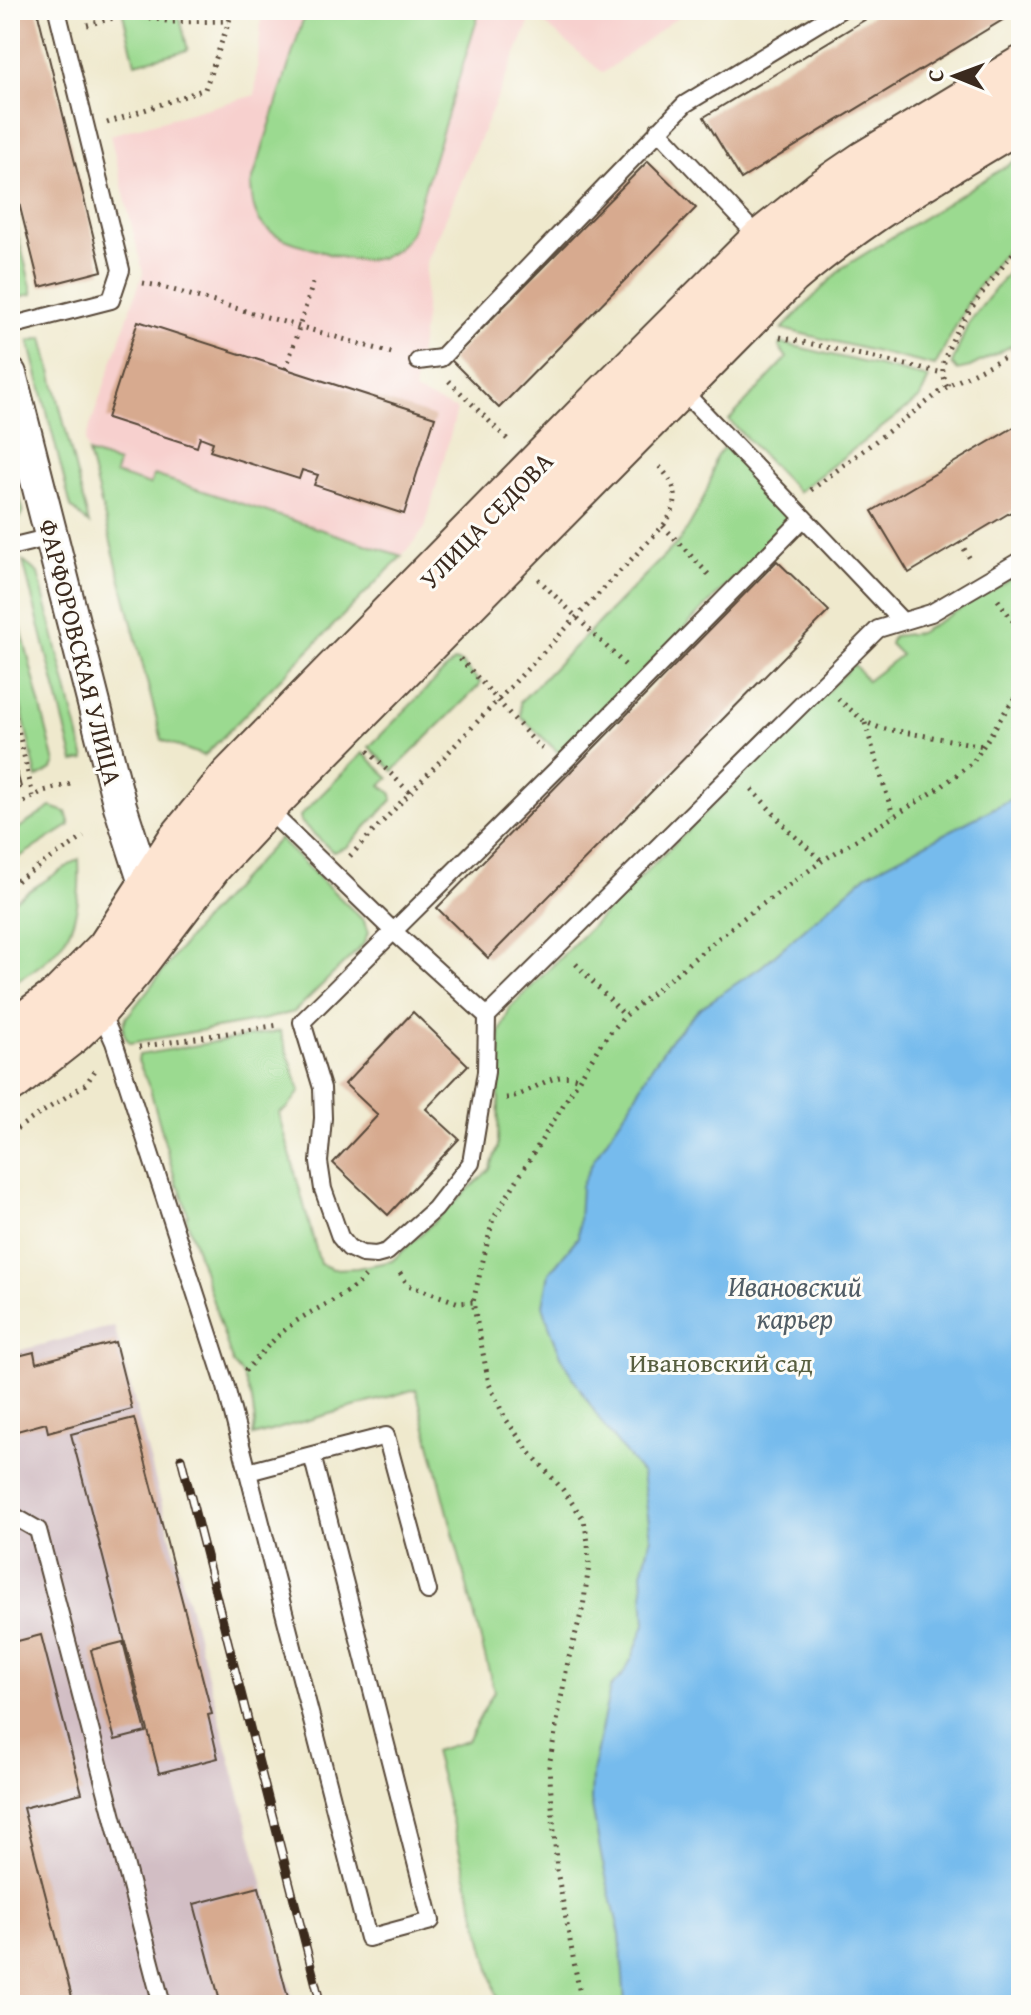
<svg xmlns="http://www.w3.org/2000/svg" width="1031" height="2015" font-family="'Gentium Book Plus',serif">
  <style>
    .built { fill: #f7d0ce }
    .industrial { fill: #d2bec4 }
    .green { fill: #9bda90; stroke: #6b8257; stroke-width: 2 }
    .water { fill: #76bbed; stroke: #587286; stroke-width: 2 }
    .building { fill: #d7aa8f }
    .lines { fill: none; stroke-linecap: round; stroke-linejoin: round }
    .service-casing { stroke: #564738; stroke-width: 20 }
    .minor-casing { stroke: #564738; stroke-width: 36 }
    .secondary-casing { stroke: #564738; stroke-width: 48 }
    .path { stroke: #564738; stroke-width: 5; stroke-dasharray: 2 6; stroke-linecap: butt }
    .service { stroke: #fff; stroke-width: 16 }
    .minor { stroke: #fff; stroke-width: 32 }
    .secondary { stroke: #fde4d1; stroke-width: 44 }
    .rail-casing { stroke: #3b2a1e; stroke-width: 9 }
    .rail { stroke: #fdfcf7; stroke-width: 6; stroke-dasharray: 18; stroke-linecap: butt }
    .labels { text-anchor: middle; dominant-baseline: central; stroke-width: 6; stroke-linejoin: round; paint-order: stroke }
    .street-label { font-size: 26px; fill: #3b2a1e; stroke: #fdfcf7 }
    .park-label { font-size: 26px; fill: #585f40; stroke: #fdfcf7 }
    .water-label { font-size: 28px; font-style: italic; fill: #505d66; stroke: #fdfcf7 }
  </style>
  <rect width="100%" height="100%" fill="#fdfcf7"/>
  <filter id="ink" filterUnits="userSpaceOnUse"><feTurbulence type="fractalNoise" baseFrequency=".0125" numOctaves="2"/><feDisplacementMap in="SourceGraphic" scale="16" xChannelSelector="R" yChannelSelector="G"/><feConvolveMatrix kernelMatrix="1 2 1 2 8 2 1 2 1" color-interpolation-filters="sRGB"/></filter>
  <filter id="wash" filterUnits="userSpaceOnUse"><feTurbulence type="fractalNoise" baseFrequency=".006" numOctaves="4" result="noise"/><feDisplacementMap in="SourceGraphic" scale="32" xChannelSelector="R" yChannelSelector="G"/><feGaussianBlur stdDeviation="1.8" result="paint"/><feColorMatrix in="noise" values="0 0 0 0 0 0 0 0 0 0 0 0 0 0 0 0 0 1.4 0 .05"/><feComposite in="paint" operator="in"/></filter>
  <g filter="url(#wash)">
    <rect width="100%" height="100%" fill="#efe9cd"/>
    <path class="built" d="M 262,10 L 687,10 L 603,73 L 533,14 L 426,264 L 425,314 L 414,391 L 457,410 L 425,528 L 412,545 L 204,756 L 162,740 L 85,441 L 143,273 L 110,135 L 255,95 Z"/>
    <path class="industrial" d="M 114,1326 L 252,1840 L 294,2005 L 10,2005 L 10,1353 Z"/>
    <path class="green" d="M 122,10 L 178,10 L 188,50 L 135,63 Z
      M 306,10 L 480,10 L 411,232 C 386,274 346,260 307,247 C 292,242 275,237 263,225 C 253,214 252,200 251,185 Z
      M 1021,157 L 1021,231 L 972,295 L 935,366 L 782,329 L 842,268 Z
      M 10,204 L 33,294 L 18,297 L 10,266 Z
      M 1021,256 L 1021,341 L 970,367 L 957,370 L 952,364 L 968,324 Z
      M 43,338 L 89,524 L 71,507 L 29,341 Z
      M 781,343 L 929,378 L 920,398 L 798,492 L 729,420 L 787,358 L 779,347 Z
      M 725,447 L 793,518 L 560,754 L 521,717 L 520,702 L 680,540 C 692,522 703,502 710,482 C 715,465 710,460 725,447 Z
      M 88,453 L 118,463 L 115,474 L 150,485 L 154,475 L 402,556 L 204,756 L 162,740 Z
      M 10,461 L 23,510 L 15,529 L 10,510 Z
      M 23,561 L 38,573 L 85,760 L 74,762 Z
      M 1021,573 L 1021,2005 L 499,2005 L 434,1751 L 467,1741 L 494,1691 L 416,1389 L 253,1436 L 255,1423 L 252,1400 L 242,1374 L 233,1364 L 186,1217 L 188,1215 L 180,1188 L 177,1186 L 150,1089 L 138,1061 L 139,1055 L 280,1031 L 300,1091 L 287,1109 L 279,1113 L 320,1264 L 333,1269 L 357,1268 L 392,1261 L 490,1169 L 498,1147 L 500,1032 L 510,1008 L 854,664 L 867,681 L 901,655 L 890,644 L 893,636 L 919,633 Z
      M 10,584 L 55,763 L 52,769 L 37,778 L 10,658 Z
      M 454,661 L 461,663 L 480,682 L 479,686 L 393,771 L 369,747 Z
      M 363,753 L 389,778 L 381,785 L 392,794 L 392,800 L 347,847 L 333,852 L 301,822 L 300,816 Z
      M 51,807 L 66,812 L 70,825 L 10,863 L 10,834 Z
      M 279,839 L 364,921 L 368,933 L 363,945 L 294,1012 L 262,1020 L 130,1043 C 123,1035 121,1028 126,1018 L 201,922 Z
      M 79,859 C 82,924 68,954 10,984 L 10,903 Z"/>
    <path class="water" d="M 1021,794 L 1021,2005 L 625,2005 L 620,1934 L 602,1860 L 591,1801 L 592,1773 L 610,1688 L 623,1674 L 632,1658 L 645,1624 L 642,1573 L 651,1537 L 642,1474 L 603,1425 L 574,1379 L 561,1356 L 549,1325 L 543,1305 L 549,1273 L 578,1237 L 581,1186 L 594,1159 L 631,1104 L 652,1066 L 672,1038 L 699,1009 L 762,966 L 867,874 Z"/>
    <g id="blocks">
      <path class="building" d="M 10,10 L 37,10 L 102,271 L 40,287 L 10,167 Z
        M 881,10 L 1019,10 L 741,179 L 704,117 Z
        M 648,161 L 696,208 L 499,408 L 451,360 Z
        M 138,321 L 435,417 L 404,514 L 314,485 L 318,475 L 302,470 L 299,479 L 210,451 L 213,442 L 200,437 L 197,447 L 107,418 Z
        M 1021,423 L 1021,506 L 909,573 L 872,511 Z
        M 777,561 L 829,611 L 488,958 L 437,908 Z
        M 10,746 L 21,787 L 10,794 Z
        M 413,1012 L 468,1065 L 426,1109 L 459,1139 L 388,1215 L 333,1163 L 378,1115 L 345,1084 Z
        M 115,1342 L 132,1409 L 48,1432 L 46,1423 L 10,1433 L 10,1358 L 34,1352 L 36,1363 Z
        M 134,1418 L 212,1714 L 208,1715 L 218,1758 L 159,1773 L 71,1434 Z
        M 41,1635 L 82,1793 L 23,1808 L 74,2005 L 10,2005 L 10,1643 Z
        M 123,1642 L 146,1732 L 115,1740 L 91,1650 Z
        M 259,1887 L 290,2005 L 221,2005 L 194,1904 Z"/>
    </g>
  </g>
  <g filter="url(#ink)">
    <use href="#blocks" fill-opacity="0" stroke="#564738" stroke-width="2"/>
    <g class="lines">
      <g class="service-casing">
        <path id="service" d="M 658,130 L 761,240
          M 10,326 L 111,300 L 121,270 L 57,10
          M 418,361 L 441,358 L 685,104 L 840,10
          M 680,388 L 902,621
          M 804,518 L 560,766 L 302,1022 L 322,1088 L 323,1118 L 319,1162 L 323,1189 L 340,1237 L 349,1248 L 362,1254 L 376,1255 L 387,1252 L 435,1209 L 471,1163 L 486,1072 L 487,1016 L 878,629 L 931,613 L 1021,560
          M 10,547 L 51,537
          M 264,806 L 392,930 L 487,1016
          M 99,1008 L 114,1042 L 226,1387 L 368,1938 L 431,1921 L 312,1455 L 248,1472
          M 312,1455 L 386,1436 L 428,1591
          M 10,1514 L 38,1530 L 162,2005"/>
      </g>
      <g class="minor-casing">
        <path id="minor" d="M 10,374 L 120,806 L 152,905"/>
      </g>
      <g class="secondary-casing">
        <path id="secondary" d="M 10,1035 L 61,998 L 109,949 L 179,842 L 231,779 L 597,406 L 762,241 L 823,192 L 867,162 L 1021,69
          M 10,1080 L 71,1032 L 98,1006 L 131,968 L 211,863 L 264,806 L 790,273 C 861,212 941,166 1021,118"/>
      </g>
      <path class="path" d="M 87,25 L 128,14 L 172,22 L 229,21
        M 107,123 L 205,89 L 233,10
        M 143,283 L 159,286 L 395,354
        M 780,337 L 943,373
        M 286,369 L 314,280
        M 449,381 L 510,442
        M 948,386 C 946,382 944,378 943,374 C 940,339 1000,271 1021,243
        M 811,490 L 948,386 L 1021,349
        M 663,526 L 711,577
        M 960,542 L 972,562
        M 538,579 L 625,665
        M 998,600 L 1021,632
        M 460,659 C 489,688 513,720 542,749
        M 10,693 L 33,796
        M 838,699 L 865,722 L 880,728 L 984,746
        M 865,723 L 893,815
        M 368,751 L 410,793
        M 752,789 L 790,832 L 822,861
        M 10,810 L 43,791 L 70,784
        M 350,856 L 663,526 C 682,501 678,486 657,464
        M 10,885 L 84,837
        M 576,964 L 625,1016
        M 139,1047 L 279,1025
        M 506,1098 C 531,1095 554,1068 579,1079
        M 10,1133 L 86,1084 L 96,1069
        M 400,1273 L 408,1285 L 459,1303 L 473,1302
        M 245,1371 C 261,1354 275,1336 295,1322 C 319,1306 344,1298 365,1277
        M 582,2005 L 557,1871 L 549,1766 L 568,1661 L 583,1607 L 589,1566 L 588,1542 L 584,1520 L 563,1490 L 527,1449 L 505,1418 L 489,1384 L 473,1302 L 493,1219 L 602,1042 L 625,1016 L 738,922 L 822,861 L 941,787 L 973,762 L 1008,707 L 1021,692"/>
      <use href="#service" class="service"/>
      <use href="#minor" class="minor"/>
      <use href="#secondary" class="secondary"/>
      <g class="rail-casing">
        <path id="rail" d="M 181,1458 L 321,2005"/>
      </g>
      <use href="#rail" class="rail"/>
    </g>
  </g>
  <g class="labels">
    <g class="street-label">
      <text transform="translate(486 520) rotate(-46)">УЛИЦА СЕДОВА</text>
      <text transform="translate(81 652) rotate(76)">ФАРФОРОВСКАЯ УЛИЦА</text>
    </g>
    <g class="park-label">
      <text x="721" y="1362">Ивановский сад</text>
    </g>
    <g class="water-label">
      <text x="795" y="1285">Ивановский<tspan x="795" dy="32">карьер</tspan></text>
    </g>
  </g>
  <rect width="1031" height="2015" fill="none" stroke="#fdfcf7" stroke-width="40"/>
  <g transform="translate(955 76) rotate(271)" stroke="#fdfcf7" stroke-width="6" paint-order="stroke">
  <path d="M0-6L14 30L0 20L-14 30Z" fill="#3b2a1e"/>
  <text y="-12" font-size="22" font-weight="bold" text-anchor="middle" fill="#3b2a1e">С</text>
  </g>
</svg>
